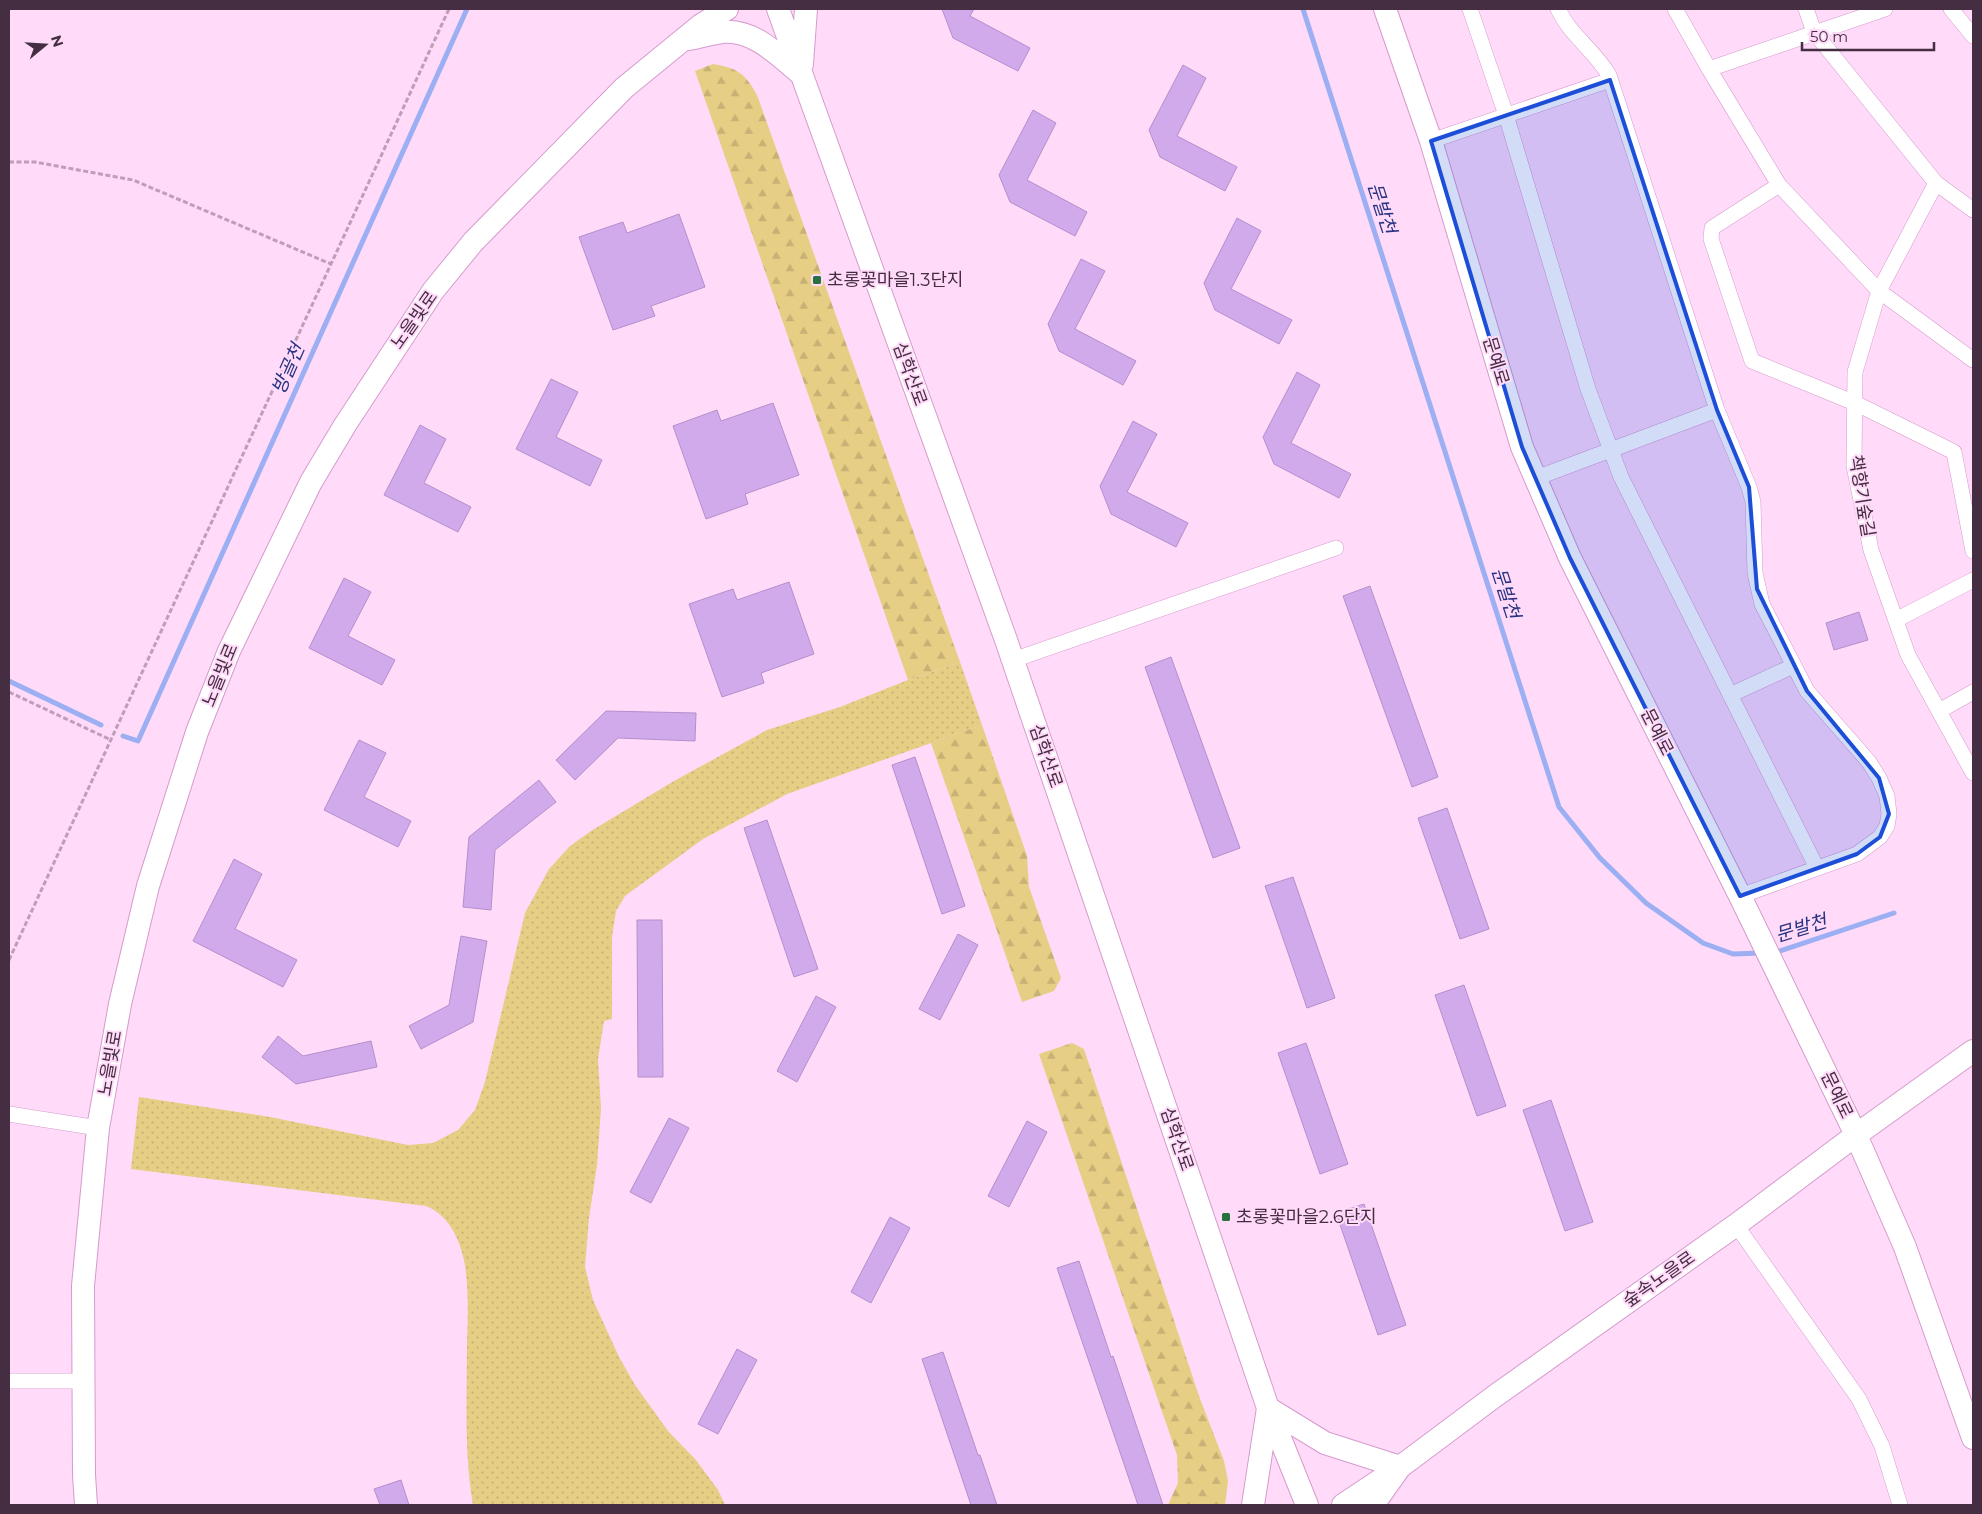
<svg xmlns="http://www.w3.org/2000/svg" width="1982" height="1514" font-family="Montserrat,'Noto Sans KR',sans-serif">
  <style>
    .green { fill: url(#green-dots) }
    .forest { fill: url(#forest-firs) }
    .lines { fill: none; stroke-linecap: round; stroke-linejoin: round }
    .stream { stroke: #9baff2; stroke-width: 5 }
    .building { fill: #d1aaeb; stroke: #b48fcc }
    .street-casing { stroke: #d59bcd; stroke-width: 16 }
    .secondary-casing { stroke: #d59bcd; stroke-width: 24 }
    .path { stroke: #be9eb9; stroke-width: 3; stroke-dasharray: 5 2.5; stroke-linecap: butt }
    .street { stroke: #fff; stroke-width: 15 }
    .secondary { stroke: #fff; stroke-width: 22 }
    .marked { fill: #1d4ed8; fill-opacity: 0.2; stroke: #1d4ed8; stroke-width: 4; stroke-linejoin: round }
    .poi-dot { fill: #267140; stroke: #ffdaf9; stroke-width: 2 }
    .labels { text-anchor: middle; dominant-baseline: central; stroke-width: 4; stroke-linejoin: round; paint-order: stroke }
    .poi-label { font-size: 18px; fill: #452e42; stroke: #ffdaf9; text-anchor: start }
    .street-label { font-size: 18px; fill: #452e42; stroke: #ffdaf9 }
    .water-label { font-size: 19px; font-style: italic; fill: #283481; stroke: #ffdaf9 }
  </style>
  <defs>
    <pattern id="green-dots" width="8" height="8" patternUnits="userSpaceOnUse" patternTransform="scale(1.25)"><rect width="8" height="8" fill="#e6ce85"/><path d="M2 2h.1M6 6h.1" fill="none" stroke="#c7b174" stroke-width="1.8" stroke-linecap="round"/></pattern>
    <pattern id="forest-firs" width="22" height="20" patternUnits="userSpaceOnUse" patternTransform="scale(1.25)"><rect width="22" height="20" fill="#e6ce85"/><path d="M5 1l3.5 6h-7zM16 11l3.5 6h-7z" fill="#c7b174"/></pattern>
  </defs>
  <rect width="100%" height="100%" fill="#ffdaf9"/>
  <path class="green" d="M 960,662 L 982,725 L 787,794 L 703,839 L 625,896 L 616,911 L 612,937 L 612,1019 L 604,1021 L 598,1059 L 601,1108 L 597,1165 L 589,1218 L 585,1267 L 593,1300 L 619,1357 L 635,1385 L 668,1431 L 696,1460 L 718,1490 L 725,1505 L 473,1505 C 464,1452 467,1398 467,1344 C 468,1318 469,1286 464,1260 C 459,1237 448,1215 426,1206 L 131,1169 L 139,1097 L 270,1117 L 408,1145 L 433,1143 L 458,1130 L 475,1110 L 485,1082 L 525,913 L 549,869 L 570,846 L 591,831 L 674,781 L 767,730 L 840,707 L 908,680 Z"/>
  <path class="forest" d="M 713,64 C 737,68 745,73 757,95 L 960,662 L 908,680 L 695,71 Z
    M 982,725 L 1027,856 L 1029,887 L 1061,978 L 1054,991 L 1022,1002 L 931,743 Z
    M 1072,1043 L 1084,1049 L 1199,1396 L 1224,1461 L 1228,1481 L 1225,1505 L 1168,1505 L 1178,1483 L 1177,1455 L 1039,1054 Z"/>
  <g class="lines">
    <path class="stream" d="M 1303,9 L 1559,807 L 1600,858 L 1646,903 L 1703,943 L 1733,954 L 1760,953
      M 9,681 L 101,725
      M 123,736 L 138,741 L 467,9
      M 1774,953 L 1894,913"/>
  </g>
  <path class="building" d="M 942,9 L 974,9 L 970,16 L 1030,48 L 1018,71 L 953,38 Z
    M 1183,65 L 1206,78 L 1177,136 L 1237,167 L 1225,191 L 1160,157 L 1149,130 Z
    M 1033,110 L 1056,123 L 1027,180 L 1087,212 L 1075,236 L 1010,202 L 999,175 Z
    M 679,214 L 705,287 L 651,306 L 655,316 L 613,330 L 579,237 L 623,222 L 627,233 Z
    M 1237,218 L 1261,231 L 1231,289 L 1292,320 L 1279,344 L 1215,310 L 1204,283 Z
    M 1081,259 L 1105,271 L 1075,329 L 1136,361 L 1123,385 L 1059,351 L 1048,324 Z
    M 1297,372 L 1320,385 L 1291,443 L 1351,474 L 1339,498 L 1274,464 L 1263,437 Z
    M 551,379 L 578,392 L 556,437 L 602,460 L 590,486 L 516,449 Z
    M 773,403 L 799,475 L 745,494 L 748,504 L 706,519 L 673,426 L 717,410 L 721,421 Z
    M 1133,421 L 1157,434 L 1127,492 L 1188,523 L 1176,547 L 1111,514 L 1100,486 Z
    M 420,425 L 446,439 L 424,483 L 471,507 L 458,532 L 384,495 Z
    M 344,578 L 371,592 L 348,636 L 395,660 L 382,685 L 309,648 Z
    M 789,582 L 814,654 L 761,673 L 764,683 L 722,697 L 689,604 L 733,589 L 737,600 Z
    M 1370,586 L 1438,777 L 1412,787 L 1343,596 Z
    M 1859,612 L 1868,640 L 1834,650 L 1826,623 Z
    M 1171,657 L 1240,848 L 1213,858 L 1145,667 Z
    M 606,711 L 696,713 L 695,741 L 618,738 L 575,780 L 556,760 Z
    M 359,740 L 386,753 L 364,797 L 411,821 L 398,847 L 324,810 Z
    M 915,757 L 965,906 L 942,914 L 892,765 Z
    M 539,780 L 556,802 L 495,850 L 491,910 L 463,907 L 469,837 Z
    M 1447,808 L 1489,929 L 1460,939 L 1418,818 Z
    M 767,820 L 818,969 L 794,977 L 744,828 Z
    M 234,859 L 262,874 L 235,929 L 297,960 L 283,987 L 193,941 Z
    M 1293,877 L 1335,998 L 1307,1008 L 1265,886 Z
    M 637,920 L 662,920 L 663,1077 L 638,1077 Z
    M 958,934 L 978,945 L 940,1020 L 919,1009 Z
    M 461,936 L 487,941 L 473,1022 L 421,1049 L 409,1026 L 449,1005 Z
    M 1464,985 L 1506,1106 L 1477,1116 L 1435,995 Z
    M 816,996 L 836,1007 L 797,1082 L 777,1071 Z
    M 278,1036 L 303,1056 L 371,1041 L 377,1067 L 296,1084 L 262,1057 Z
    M 1306,1043 L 1348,1164 L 1320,1174 L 1278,1053 Z
    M 1551,1100 L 1593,1222 L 1565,1231 L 1523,1110 Z
    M 669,1118 L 689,1128 L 651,1203 L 630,1192 Z
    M 1027,1121 L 1047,1132 L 1009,1207 L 988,1196 Z
    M 1364,1204 L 1406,1325 L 1378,1335 L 1336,1213 Z
    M 890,1217 L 910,1228 L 871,1303 L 851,1292 Z
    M 1079,1261 L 1111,1357 L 1113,1356 L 1163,1505 L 1138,1505 L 1057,1268 Z
    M 737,1349 L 757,1360 L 718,1434 L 698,1424 Z
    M 943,1352 L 978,1455 L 980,1455 L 997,1505 L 971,1505 L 922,1359 Z
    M 401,1480 L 409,1505 L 380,1505 L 374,1489 Z"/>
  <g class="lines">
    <g class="street-casing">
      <path id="street" d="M 1470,9 L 1506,115 L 1588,389 L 1621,477 L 1817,868
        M 1558,9 C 1570,35 1594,50 1609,75 L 1717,410 L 1749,487 L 1753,502 L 1755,573 L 1762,604 L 1807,691 L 1869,762 L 1879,778 L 1887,796 L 1889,814 L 1887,826 L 1880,837 L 1857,854 L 1740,896
        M 1675,9 L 1709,69
        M 1806,9 L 1814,32 L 1936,183 L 1973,210
        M 1885,9 L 1709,69 L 1779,185 L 1879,291 L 1973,360
        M 1951,9 L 1973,36
        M 1431,141 L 1610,80
        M 1936,183 L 1879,291 L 1855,372 L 1854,466 L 1871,550 L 1908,655 L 1973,773
        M 1779,185 L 1712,228 L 1711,239 L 1752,361 L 1855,403 L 1954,452 L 1973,551
        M 1536,478 L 1717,410
        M 1896,620 L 1973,580
        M 1013,660 L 1336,548
        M 1730,695 L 1793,666
        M 1939,711 L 1973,692
        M 9,1114 L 98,1128
        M 1736,1225 L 1859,1399 L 1882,1446 L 1900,1505
        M 9,1381 L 83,1381"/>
    </g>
    <g class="secondary-casing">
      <path id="secondary" d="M 778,9 L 1006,640 L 1268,1408 L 1307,1505
        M 1385,9 L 1431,141 L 1522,447 L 1570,558 L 1740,896 L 1856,1135 L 1905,1247 L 1973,1438
        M 689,39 C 700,37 712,33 723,32 C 754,29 779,56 801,74
        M 802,64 L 806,9
        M 86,1505 L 84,1475 L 83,1286 L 98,1128 L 120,1004 L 148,886 L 197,732 L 229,651 L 311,482 L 345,425 L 433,291 L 473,242 L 624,88 L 701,25 L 727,9
        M 1253,1505 L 1268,1408 L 1325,1443 L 1400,1467 L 1373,1505
        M 1343,1505 L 1400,1467 L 1495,1396 L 1736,1225 L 1856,1135 L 1973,1051"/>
    </g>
    <path class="path" d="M 9,162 L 35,162 L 133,180 L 331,264
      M 9,692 L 111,740
      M 9,960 L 449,9"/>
    <use href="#street" class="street"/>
    <use href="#secondary" class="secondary"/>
  </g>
  <path class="marked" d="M 1610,80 L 1717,410 L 1749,487 L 1757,589 L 1807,691 L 1879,778 L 1889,814 L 1880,837 L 1857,854 L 1740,896 L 1570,558 L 1522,447 L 1431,141 Z"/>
  <g class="poi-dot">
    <rect x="812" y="275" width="10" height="10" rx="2.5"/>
    <rect x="1221" y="1212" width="10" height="10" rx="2.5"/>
  </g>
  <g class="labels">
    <g class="poi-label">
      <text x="827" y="280">초롱꽃마을1.3단지</text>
      <text x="1236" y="1217">초롱꽃마을2.6단지</text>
    </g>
    <g class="street-label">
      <text transform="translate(414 320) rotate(-55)">노을빛로</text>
      <text transform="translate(1496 361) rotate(73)">문예로</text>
      <text transform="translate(910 374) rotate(70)">심학산로</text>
      <text transform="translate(1862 496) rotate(81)">책향기숲길</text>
      <text transform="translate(220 675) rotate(-68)">노을빛로</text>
      <text transform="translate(1657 732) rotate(63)">문예로</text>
      <text transform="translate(1046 756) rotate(71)">심학산로</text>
      <text transform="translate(110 1063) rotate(-80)">노을빛로</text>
      <text transform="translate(1837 1095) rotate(64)">문예로</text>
      <text transform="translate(1177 1139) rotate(71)">심학산로</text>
      <text transform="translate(1659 1279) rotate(-35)">숲속노을로</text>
    </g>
    <g class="water-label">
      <text transform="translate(1382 208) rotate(72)">문발천</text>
      <text transform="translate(288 369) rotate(-66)">방골천</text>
      <text transform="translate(1506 593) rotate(72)">문발천</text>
      <text transform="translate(1801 928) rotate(-17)">문발천</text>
    </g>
  </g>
  <rect width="1982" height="1514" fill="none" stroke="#452e42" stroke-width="20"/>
  <g transform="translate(45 45) rotate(72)" stroke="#ffdaf9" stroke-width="4" paint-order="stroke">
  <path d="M0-4L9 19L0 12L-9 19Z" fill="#452e42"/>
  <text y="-8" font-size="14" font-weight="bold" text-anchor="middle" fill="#452e42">N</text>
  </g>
  <path d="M1802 42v8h132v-8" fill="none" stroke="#452e42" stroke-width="2.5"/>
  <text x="1810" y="42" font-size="15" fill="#452e42" stroke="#ffdaf9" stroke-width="4" paint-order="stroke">50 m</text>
</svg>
